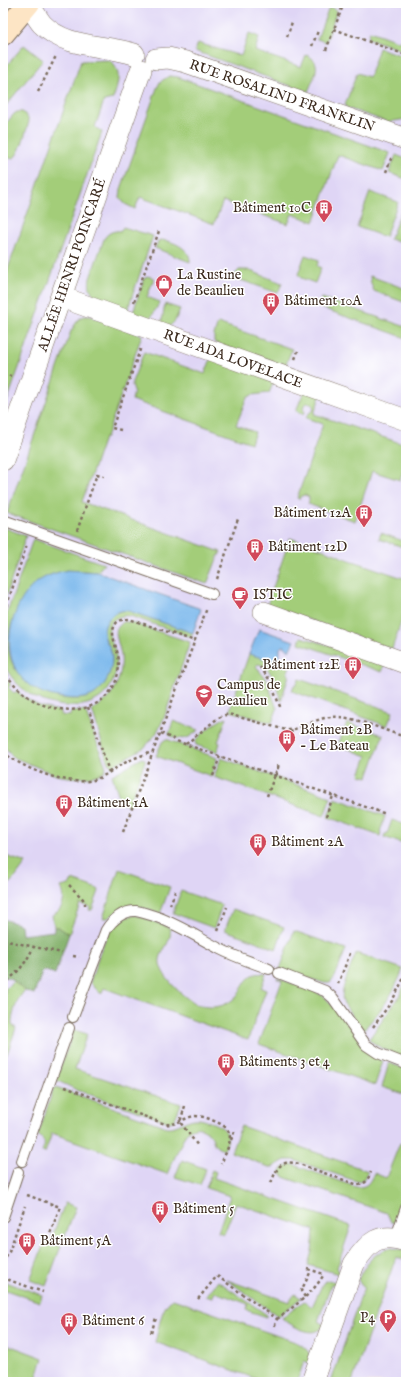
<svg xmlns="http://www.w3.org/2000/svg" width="409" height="1385" font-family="'IM FELL English',serif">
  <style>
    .built { fill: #dfd5f5 }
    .green { fill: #a3cd79; stroke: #6f7c4c }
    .forest { fill: #82b069; stroke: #5e6d44 }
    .water { fill: #79b7ec; stroke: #5a7085 }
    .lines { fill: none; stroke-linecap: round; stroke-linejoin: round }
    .lane-casing { stroke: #7d6e5f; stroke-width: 12 }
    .street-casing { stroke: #7d6e5f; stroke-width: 22 }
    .secondary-casing { stroke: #7d6e5f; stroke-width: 24 }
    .path { stroke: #7d6e5f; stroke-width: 2.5; stroke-dasharray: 3 3; stroke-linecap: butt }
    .lane { stroke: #fff; stroke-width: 10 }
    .street { stroke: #fff; stroke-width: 21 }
    .secondary { stroke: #fde5c5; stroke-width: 22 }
    .path-bridge { stroke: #7d6e5f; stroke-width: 2.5; stroke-dasharray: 3 3; stroke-linecap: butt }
    .labels { text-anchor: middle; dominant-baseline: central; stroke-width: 3; stroke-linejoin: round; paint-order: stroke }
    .street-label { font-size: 14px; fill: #3b2a1e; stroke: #fff }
    .poi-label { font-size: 14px; fill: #3b2a1e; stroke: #fff; text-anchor: start }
  </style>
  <rect width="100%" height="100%" fill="#fff"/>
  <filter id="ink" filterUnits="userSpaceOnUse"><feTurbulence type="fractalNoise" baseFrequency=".025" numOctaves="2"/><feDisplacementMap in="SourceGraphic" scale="8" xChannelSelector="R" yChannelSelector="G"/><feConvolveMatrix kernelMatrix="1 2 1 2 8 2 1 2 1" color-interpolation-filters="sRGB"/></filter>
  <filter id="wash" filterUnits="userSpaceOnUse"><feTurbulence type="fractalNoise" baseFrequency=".012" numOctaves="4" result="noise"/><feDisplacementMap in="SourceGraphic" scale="16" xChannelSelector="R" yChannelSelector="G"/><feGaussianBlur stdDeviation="0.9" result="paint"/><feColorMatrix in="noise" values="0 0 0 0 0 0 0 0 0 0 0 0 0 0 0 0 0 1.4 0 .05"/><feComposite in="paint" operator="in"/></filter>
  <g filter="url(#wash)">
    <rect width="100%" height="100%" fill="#f7ebd9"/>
    <path class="built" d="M 29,3 L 406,3 L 406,1382 L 3,1382 L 3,34 Z"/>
    <path class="green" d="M 329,7 L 337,10 L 326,42 L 317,39 Z
      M 405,29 L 406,52 L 368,38 L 370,31 L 400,42 Z
      M 249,33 L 259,37 L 255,51 L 301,67 L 306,55 C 325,62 313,78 308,92 L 195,51 L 198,43 L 241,56 Z
      M 24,45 L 43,60 L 3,109 L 3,70 Z
      M 379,48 L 406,57 L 406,119 L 388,122 L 347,108 L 345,105 L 357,73 L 369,77 Z
      M 109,60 C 123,71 118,84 113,99 L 104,101 L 95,127 L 102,132 L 3,413 L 3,283 L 81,61 Z
      M 169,76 L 178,77 L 390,153 L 383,171 L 338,155 L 314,222 L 292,214 L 288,224 L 223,201 L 214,224 L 140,197 L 135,209 L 125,204 L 120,198 L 121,189 L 157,88 L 160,82 Z
      M 17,112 L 23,112 L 28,118 L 29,122 C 26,130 20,156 13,158 C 9,159 6,157 3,156 L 3,127 L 14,114 Z
      M 396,155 L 406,159 L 406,179 L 389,173 Z
      M 370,192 L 398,202 L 385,237 L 357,227 Z
      M 404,204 L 406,205 L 406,245 L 390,239 Z
      M 123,227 L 153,236 L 126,314 L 96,302 L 98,298 C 91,293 88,288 90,278 L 104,239 C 107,233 114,230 121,231 Z
      M 159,240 C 171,240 191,248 190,262 L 155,248 Z
      M 305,255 L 319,260 L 317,266 L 321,268 L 315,283 L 301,278 L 298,274 Z
      M 239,270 L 248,270 L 282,283 L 278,293 L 232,277 Z
      M 147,276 L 154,278 L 147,297 L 160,302 L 149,321 L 133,312 L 144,279 Z
      M 370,276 L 406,289 L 406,303 L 374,291 L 371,284 Z
      M 322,298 L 406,327 L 406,338 L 319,307 Z
      M 165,304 L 180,309 L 175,321 L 170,326 L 161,326 Z
      M 83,316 L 90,316 L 142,335 L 106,438 L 104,438 L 82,502 L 221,552 L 217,559 L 207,584 L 7,513 L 71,331 L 78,320 Z
      M 218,323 L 292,349 L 284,369 L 214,342 L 214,335 Z
      M 144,352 L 205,374 L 212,356 L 275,379 L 269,393 L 252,395 L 247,398 L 236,425 L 255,432 L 251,443 L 132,400 L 134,391 L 132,386 L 132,382 Z
      M 305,389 L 321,394 L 314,414 L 406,445 L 406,457 L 404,462 L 406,463 L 406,468 L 404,468 L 400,480 L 372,471 L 355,521 L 308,504 L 309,502 L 309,497 L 305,495 L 301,496 L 299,499 L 297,498 L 323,424 L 306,418 L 309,413 L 314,410 L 313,406 L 311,403 L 307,403 L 304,405 L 303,409 L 305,412 L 304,414 L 296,411 Z
      M 3,527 L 26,536 L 3,605 Z
      M 381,533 L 406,542 L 406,548 L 379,539 Z
      M 290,538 L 338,555 L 341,557 L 406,579 L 406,607 L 392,649 L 267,605 Z
      M 33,539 L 104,564 L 97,572 C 62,569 35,571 19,607 C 13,619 8,631 8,644 C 9,674 34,693 61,698 C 70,699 80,700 88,697 C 105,691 115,668 111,651 C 110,646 105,640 104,634 C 103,621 115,608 129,611 L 193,633 L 191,637 L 130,616 C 118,614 107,621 109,634 C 110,640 113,645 115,651 C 120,674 111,697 87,704 C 69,709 51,705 34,697 C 22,690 7,675 3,661 C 2,657 3,653 3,649 C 3,642 2,634 3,628 C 4,618 9,608 12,599 C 19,579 26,559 33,539 Z
      M 123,622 L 129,622 L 190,642 L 164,718 L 156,734 L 145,747 L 112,766 L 108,763 L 92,710 C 96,707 101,705 105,701 C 117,690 123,672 121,655 C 120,647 116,639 116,631 L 117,628 Z
      M 301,637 L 386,662 L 382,672 L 299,643 Z
      M 249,654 L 276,662 L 280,659 L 282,662 L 288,661 L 291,663 L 287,674 L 289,675 L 281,701 C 277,689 273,667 258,664 L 256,666 L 267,681 L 277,709 L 272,723 L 230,711 L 231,706 Z
      M 3,675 L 11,685 L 8,687 L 14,693 L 17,691 C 29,703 44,709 61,711 L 61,715 L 70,716 L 71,712 L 84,711 L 86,713 L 106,767 L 104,772 C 90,780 71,778 56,775 L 13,757 L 3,745 Z
      M 299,679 L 393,712 L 387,726 L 292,691 L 294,685 L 296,685 Z
      M 227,717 L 218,742 L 220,743 L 217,752 L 196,745 L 195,741 C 204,731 215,722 227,717 Z
      M 173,721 L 198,730 L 199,730 C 187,739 185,741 170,736 L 169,734 Z
      M 347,723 L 383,735 L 368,777 L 360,775 L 367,756 L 338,745 Z
      M 166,739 L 217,758 L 211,776 L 156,756 L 162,742 Z
      M 142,758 L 145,759 L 145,761 L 129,805 L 121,803 L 112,775 Z
      M 221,758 L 331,797 L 324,816 L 214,777 Z
      M 335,798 L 385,816 L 380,832 L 381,832 L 380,836 L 328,817 Z
      M 392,820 L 406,825 L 406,845 L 384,837 L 385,834 L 387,834 Z
      M 3,855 L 26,863 L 15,878 L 3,889 Z
      M 119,869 L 170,887 L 160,914 C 136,905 130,901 108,918 L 103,918 Z
      M 72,880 L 98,889 L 99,891 L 92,910 L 89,910 L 90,907 L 80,904 L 69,934 L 58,927 L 54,927 L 52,915 C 64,910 66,897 61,887 L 69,885 Z
      M 181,891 L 222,905 L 214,928 L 173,913 Z
      M 233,909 L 284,927 L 276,949 L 225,930 Z
      M 135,915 L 142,917 L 170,928 C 173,940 162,949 160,959 C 157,974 186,1000 198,1005 C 213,1010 230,1006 239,993 C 247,981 249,971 266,974 L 261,988 L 266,990 L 248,1040 L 104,988 L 101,994 L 90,983 C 96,966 103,937 115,924 C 119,919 128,917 135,915 Z
      M 294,931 L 346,949 L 335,977 L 330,983 L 324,983 L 280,969 Z
      M 356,953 L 403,969 C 394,993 380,1013 362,1031 L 343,1002 C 339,990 352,965 356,953 Z
      M 277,978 L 314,991 L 325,997 L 375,1057 L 383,1061 L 375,1085 L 259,1044 L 282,981 L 277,979 Z
      M 13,981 L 25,991 C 18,995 11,1017 12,1025 L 16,1028 L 7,1054 L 3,1058 L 3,995 L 6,991 L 4,990 Z
      M 404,986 L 406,986 L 406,1058 C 393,1053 379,1049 369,1039 L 397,1000 Z
      M 74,1030 L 87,1034 L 75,1069 L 181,1104 L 174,1121 L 170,1122 L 166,1121 L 77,1090 L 56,1080 Z
      M 389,1063 L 406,1069 L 406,1095 L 382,1087 Z
      M 56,1087 L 167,1127 C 178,1128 187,1118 198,1119 C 202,1119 206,1121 210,1122 C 226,1128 232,1133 224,1150 C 221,1149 217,1148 215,1145 C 214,1144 213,1141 213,1139 C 207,1128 196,1123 186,1133 L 167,1174 L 52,1133 L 45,1153 L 42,1152 C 46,1143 45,1141 38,1135 L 53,1090 Z
      M 241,1126 L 368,1171 L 363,1180 L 359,1182 L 294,1160 L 285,1160 L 273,1167 L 269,1167 L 231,1152 Z
      M 400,1143 L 406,1146 L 406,1191 L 394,1223 L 391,1222 L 387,1213 L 286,1178 L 280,1173 L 284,1167 L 291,1164 L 356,1187 C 367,1188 370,1182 374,1173 L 386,1178 Z
      M 182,1160 L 206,1169 L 200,1185 L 175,1177 Z
      M 212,1170 L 216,1172 L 214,1178 L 351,1226 L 337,1268 L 342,1275 L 308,1265 L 312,1251 L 314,1230 L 236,1203 L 224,1234 L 218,1232 L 230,1196 L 206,1188 Z
      M 65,1203 L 76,1207 L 63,1241 L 52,1237 Z
      M 45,1241 L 61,1246 L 46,1286 L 30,1280 Z
      M 390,1248 L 399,1249 L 406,1251 L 406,1260 L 396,1257 L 352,1382 L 331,1382 L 364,1287 L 358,1280 C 365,1264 373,1253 390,1248 Z
      M 227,1280 L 289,1302 L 295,1294 L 301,1298 L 278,1316 Z
      M 328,1280 L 339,1283 L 338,1286 L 331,1285 L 318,1321 L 324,1325 C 322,1327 321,1330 317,1331 C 307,1335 289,1324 282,1318 L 304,1301 L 312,1307 L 323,1283 Z
      M 3,1281 L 42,1295 L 40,1302 L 3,1289 Z
      M 218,1281 L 267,1315 L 267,1317 L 246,1310 L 248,1304 L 215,1292 L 212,1298 L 206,1296 Z
      M 173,1299 L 298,1343 C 306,1348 312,1353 310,1363 L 304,1361 L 297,1382 L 265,1382 L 155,1342 C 159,1331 160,1306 173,1299 Z
      M 3,1343 L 43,1358 L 35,1382 L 3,1382 Z"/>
    <path class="forest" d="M 3,919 L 21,925 L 22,935 L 54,931 L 54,927 L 58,927 L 69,934 L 55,974 L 43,970 L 34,994 L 25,991 L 12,979 L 3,976 Z"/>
    <path class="water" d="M 68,570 L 97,572 L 201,609 L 193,633 L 129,611 C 115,608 103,621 104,635 C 105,641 110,646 111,651 C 115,667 106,689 91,696 C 81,700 69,699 58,697 C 13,689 0,651 16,611 C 27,586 41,575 68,570 Z
      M 259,629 L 294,641 L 289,651 L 285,646 L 282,646 L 280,648 L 280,659 L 276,662 L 249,654 Z"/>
  </g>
  <g filter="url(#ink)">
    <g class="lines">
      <g class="lane-casing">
        <path id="lane" d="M 3,520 L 212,594
          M 279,973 L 325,991 L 333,998 L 366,1045 L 378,1053 L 406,1064
          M 73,1017 L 106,930 C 112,920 124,910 136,911 C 143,912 150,915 157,917 C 179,925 199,938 220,949 C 235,957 252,962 269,969
          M 22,1161 L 69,1028
          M 3,1217 L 18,1172
          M 396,1237 L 406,1208"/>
      </g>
      <g class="street-casing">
        <path id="street" d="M 28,4 C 33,10 37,18 42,24 C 66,49 104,44 134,54
          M 156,59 L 168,58 L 186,62 L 406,139
          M 61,297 L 406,420
          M 3,460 L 141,70
          M 264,612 L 405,663
          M 312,1382 L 354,1264 C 368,1242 379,1232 406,1241"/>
      </g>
      <g class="secondary-casing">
        <path id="secondary" d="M 3,34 L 29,3"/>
      </g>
      <path class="path" d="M 334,29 L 406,55
        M 287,37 L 292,22
        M 312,46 L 318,31
        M 326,50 L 342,8
        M 38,92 L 56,56
        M 386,172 L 392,156
        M 134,302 L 159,231
        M 295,359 L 298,351
        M 3,374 L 11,376
        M 121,430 L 112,428 L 141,347
        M 77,531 L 97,474 L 104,476
        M 217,579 L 238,519
        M 3,617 L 27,544
        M 260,667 L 269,679 L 281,709
        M 3,669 C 12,684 25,697 41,704 C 76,718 118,707 119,663 C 119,652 110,636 114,627 C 116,621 122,619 129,619 L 195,641
        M 88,707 L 109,772
        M 161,733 L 179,742 L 386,814
        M 289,739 L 292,730
        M 186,744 L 218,718 L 228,714 L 286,730 C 302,730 315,718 331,717 C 353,715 384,731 406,737
        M 3,752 C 23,769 72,788 97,779 C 106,775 114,769 121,765 C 131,759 142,755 153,752
        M 276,775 L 279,764
        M 213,776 L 220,756
        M 326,817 L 333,796
        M 123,832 L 207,608
        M 69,885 L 83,899 L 85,903 L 85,905
        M 170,905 L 176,889
        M 218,931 L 227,907
        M 3,940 L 62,953
        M 73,956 L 79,957
        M 338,984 L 351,951
        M 3,985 C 19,971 25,965 34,946
        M 373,1027 L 392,1001 L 406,974
        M 65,1087 L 165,1124 C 176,1126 185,1117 195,1116 C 202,1116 208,1118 214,1121 C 239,1130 229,1145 221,1164
        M 185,1106 L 180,1122 L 198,1146
        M 231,1140 L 235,1130
        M 404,1140 L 406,1141
        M 271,1183 C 277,1168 280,1159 299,1164 L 358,1185 C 366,1184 368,1179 371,1172
        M 27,1195 L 60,1207 L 48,1239 L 62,1244
        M 3,1263 L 9,1252 L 25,1206
        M 308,1269 L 324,1274
        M 3,1276 L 6,1279 L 43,1292
        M 305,1297 L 301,1291 L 310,1273
        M 198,1299 L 217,1276 L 277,1319 L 274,1328
        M 277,1319 C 294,1306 313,1294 324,1274
        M 151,1333 L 156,1318"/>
      <use href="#lane" class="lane"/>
      <use href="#street" class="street"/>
      <use href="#secondary" class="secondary"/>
      <path class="path-bridge" d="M 267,796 L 279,764"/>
    </g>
  </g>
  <defs>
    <g id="building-pin" transform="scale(0.9)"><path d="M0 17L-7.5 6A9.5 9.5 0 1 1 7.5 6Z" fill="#d1495b" stroke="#fff"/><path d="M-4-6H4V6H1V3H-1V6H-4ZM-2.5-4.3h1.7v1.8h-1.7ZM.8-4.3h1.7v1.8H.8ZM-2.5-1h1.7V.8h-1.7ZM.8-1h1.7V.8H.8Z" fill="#fff"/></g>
    <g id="shop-pin" transform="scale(0.9)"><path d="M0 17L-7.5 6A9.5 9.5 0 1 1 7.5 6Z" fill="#d1495b" stroke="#fff"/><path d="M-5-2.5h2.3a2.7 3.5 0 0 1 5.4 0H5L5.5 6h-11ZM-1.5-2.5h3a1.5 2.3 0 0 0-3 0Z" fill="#fff"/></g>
    <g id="cafe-pin" transform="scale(0.9)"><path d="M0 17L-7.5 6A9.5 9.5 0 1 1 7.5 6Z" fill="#d1495b" stroke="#fff"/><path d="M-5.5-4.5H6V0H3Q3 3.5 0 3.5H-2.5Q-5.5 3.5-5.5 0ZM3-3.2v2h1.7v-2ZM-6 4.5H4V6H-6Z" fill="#fff"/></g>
    <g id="university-pin" transform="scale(0.9)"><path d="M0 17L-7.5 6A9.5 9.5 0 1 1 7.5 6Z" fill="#d1495b" stroke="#fff"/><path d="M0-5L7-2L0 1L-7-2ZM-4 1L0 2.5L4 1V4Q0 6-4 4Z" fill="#fff"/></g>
    <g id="parking-pin" transform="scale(0.9)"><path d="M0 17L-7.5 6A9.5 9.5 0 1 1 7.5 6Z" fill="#d1495b" stroke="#fff"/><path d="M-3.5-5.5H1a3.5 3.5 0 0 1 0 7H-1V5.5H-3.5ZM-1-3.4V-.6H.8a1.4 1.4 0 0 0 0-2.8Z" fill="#fff"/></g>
  </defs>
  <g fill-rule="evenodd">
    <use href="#building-pin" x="324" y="208"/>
    <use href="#shop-pin" x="164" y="283"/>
    <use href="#building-pin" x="271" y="301"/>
    <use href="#building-pin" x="364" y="513"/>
    <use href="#building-pin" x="255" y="547"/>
    <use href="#cafe-pin" x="240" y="595"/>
    <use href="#building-pin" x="353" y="665"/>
    <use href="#university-pin" x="204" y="693"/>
    <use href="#building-pin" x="287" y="738"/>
    <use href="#building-pin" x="64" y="803"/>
    <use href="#building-pin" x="258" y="842"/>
    <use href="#building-pin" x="226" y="1062"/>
    <use href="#building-pin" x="160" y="1209"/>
    <use href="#building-pin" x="27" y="1241"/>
    <use href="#parking-pin" x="388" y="1318"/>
    <use href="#building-pin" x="69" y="1321"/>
  </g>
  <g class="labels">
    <g class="street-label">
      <text transform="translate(282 96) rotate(19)">RUE ROSALIND FRANKLIN</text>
      <text transform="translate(72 265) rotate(-71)">ALLÉE HENRI POINCARÉ</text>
      <text transform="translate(233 359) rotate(20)">RUE ADA LOVELACE</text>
    </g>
    <g class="poi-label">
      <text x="311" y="208" text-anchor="end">Bâtiment 10C</text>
      <text x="177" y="275">La Rustine<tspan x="177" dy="16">de Beaulieu</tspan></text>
      <text x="284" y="301">Bâtiment 10A</text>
      <text x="351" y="513" text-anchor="end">Bâtiment 12A</text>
      <text x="268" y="547">Bâtiment 12D</text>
      <text x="253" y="595">ISTIC</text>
      <text x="340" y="665" text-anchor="end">Bâtiment 12E</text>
      <text x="217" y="685">Campus de<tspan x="217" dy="16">Beaulieu</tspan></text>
      <text x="300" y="730">Bâtiment 2B<tspan x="300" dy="16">- Le Bateau</tspan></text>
      <text x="77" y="803">Bâtiment 1A</text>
      <text x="271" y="842">Bâtiment 2A</text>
      <text x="239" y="1062">Bâtiments 3 et 4</text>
      <text x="173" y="1209">Bâtiment 5</text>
      <text x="40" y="1241">Bâtiment 5A</text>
      <text x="375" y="1318" text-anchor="end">P4</text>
      <text x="82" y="1321">Bâtiment 6</text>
    </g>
  </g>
  <rect width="409" height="1385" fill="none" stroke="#fff" stroke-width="16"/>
</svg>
